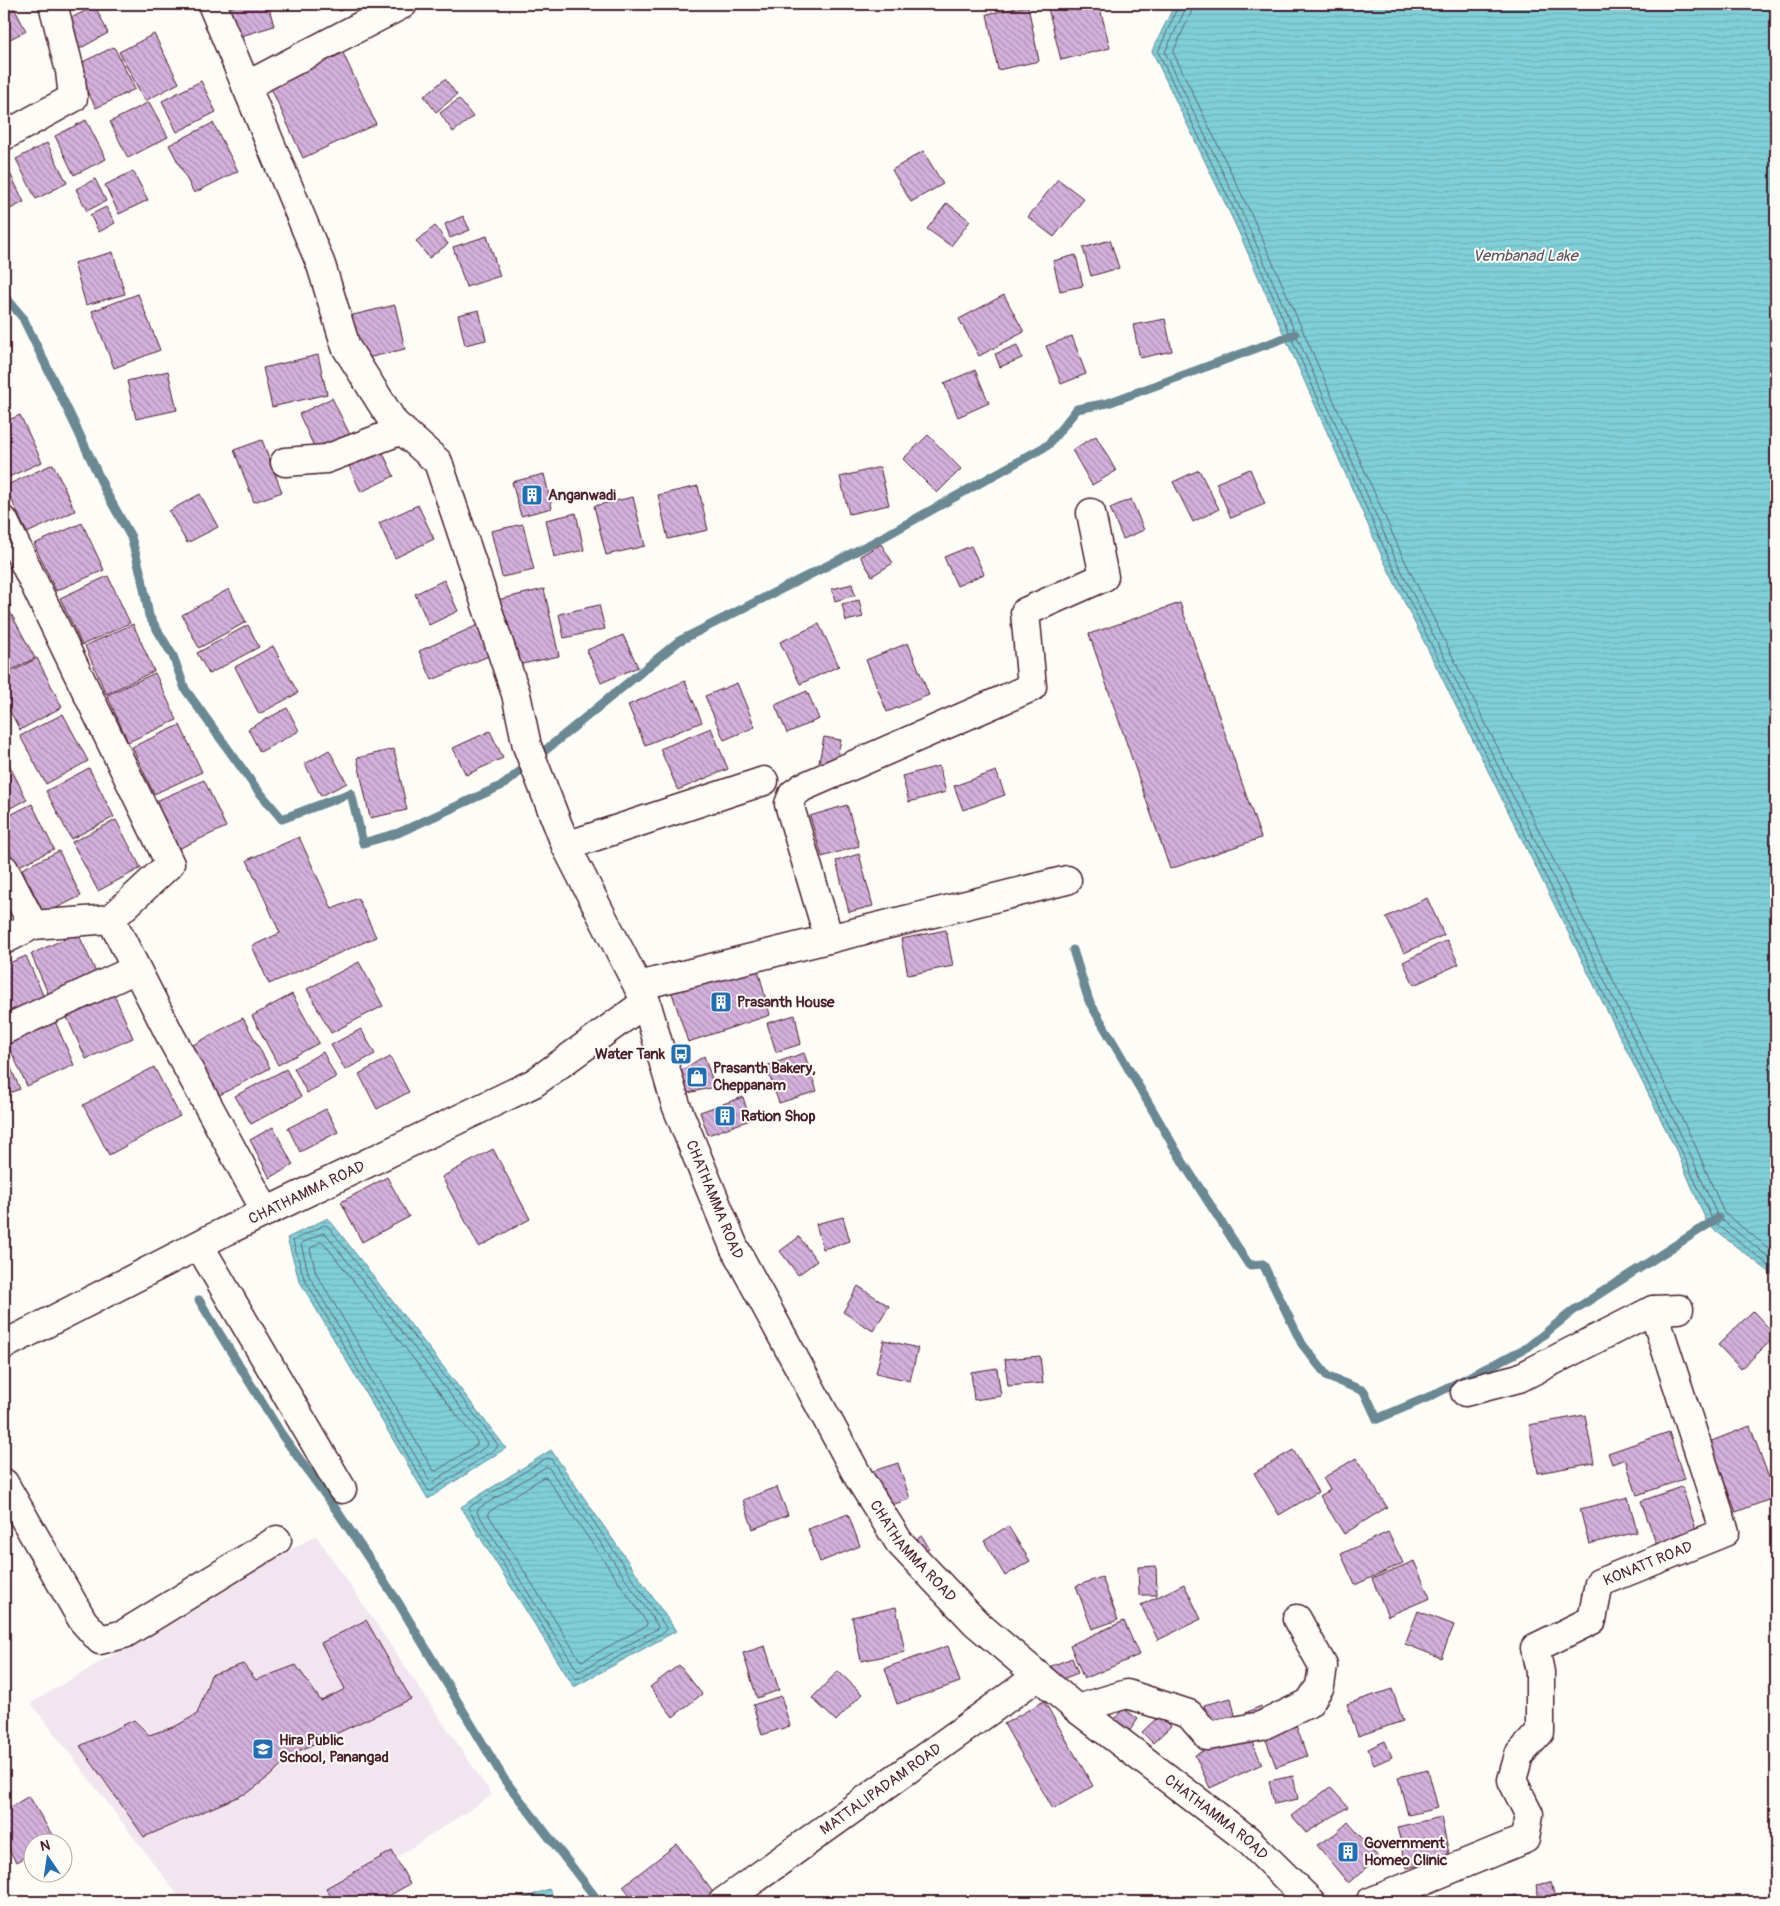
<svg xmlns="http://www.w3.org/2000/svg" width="1780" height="1906" font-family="Pangolin,sans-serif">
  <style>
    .built { fill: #f1e6ef }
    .water { fill: url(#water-rules); stroke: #6a8993 }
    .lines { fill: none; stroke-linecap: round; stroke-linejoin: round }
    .shore { stroke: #5f6671; stroke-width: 1 }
    .stream { stroke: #6a8993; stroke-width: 9 }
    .building { fill: url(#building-back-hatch); stroke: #4a1f2b }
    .minor-casing { stroke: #4a1f2b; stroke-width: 31 }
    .minor { stroke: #fdfcf7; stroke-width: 28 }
    .labels { text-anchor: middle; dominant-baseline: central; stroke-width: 4; stroke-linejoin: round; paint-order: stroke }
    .poi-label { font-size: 15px; font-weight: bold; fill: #4a1f2b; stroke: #fdfcf7; text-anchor: start }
    .street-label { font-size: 15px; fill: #4a1f2b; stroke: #fdfcf7 }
    .water-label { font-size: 16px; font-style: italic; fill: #5a545f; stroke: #fdfcf7 }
  </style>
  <defs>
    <pattern id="water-rules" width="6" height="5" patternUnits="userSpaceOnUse" patternTransform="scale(1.25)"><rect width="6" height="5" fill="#7fd0d9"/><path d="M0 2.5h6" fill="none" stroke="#6fb2ba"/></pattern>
    <pattern id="building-back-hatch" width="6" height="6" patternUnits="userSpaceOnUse" patternTransform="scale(1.25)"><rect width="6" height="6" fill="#d4b1dc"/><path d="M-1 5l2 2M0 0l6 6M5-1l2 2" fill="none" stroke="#ae8fb3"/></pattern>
  </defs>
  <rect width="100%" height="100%" fill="#fdfcf7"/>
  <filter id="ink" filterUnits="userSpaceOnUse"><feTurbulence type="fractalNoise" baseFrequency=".02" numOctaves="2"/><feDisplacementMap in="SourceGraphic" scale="10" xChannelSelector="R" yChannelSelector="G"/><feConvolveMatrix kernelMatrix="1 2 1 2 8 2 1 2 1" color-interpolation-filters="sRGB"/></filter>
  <g filter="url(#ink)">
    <path class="built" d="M 316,1535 L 492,1795 L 329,1902 L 183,1902 L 31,1703 Z"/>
    <path class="water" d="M 1175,4 L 1776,4 L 1776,1277 L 1708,1225 L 1678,1154 L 1384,561 L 1236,226 L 1152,51 Z
      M 328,1218 L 506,1448 L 428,1499 L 299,1280 L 287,1238 Z
      M 551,1450 L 676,1631 L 574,1687 L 461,1507 Z
      M 549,1889 L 557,1902 L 513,1902 Z"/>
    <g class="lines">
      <path class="shore" d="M 1179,4 L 1158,52 L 1241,224 L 1389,559 L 1682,1152 L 1713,1221 L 1776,1271
        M 1185,4 L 1185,10 L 1165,52 L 1246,221 L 1394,556 L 1688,1149 L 1718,1217 L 1776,1263
        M 1193,4 L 1191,13 L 1173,52 L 1253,218 L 1401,553 L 1695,1145 L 1724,1213 L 1776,1254
        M 325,1225 L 328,1226 L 498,1445 L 497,1448 L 431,1491 L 428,1490 L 304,1278 L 293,1241 Z
        M 323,1233 L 326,1234 L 488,1443 L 487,1446 L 433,1482 L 430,1481 L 309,1276 L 301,1244 Z
        M 321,1242 L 324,1243 L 477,1441 L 477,1445 L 436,1471 L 433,1470 L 316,1273 L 310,1249 Z
        M 547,1458 L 551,1459 L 667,1629 L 666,1631 L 577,1679 L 575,1678 L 469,1510 L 470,1507 Z
        M 546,1467 L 549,1468 L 658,1626 L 657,1629 L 580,1671 L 577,1670 L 477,1512 L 478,1509 Z
        M 544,1477 L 547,1478 L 647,1623 L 646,1626 L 582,1661 L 580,1660 L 488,1514 L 489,1512 Z"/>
      <path class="stream" d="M 4,295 L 23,318 L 77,429 L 107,494 L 131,537 L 142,578 L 149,616 L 173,656 L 185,689 L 256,788 L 282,819 L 351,793 L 363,843 L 398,833 L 505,784 L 519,772
        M 542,753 L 679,641 L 876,541 L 1048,445 L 1077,409 L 1108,403 L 1295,334
        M 1073,950 L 1089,1001 L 1184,1164 L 1249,1265 L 1263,1264 L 1302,1344 L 1328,1377 L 1364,1391 L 1377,1419 L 1431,1396 L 1528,1347 L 1574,1310 L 1718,1218
        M 199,1300 L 282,1435 L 337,1511 L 398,1602 L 504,1779 L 599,1902"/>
    </g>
    <path class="building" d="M 9,4 L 12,4 L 26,31 L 4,42 L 4,6 Z
      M 243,4 L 268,4 L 274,26 L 238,37 L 229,8 Z
      M 337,4 L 363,4 L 339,11 Z
      M 1065,4 L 1099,4 L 1110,48 L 1061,60 L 1048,8 Z
      M 95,6 L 108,33 L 79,49 L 65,21 Z
      M 1028,6 L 1039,61 L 998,70 L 987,14 Z
      M 154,34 L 179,83 L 145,101 L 119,52 Z
      M 114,47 L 135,89 L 96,108 L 74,66 Z
      M 343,53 L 376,124 L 303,158 L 270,86 Z
      M 445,79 L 457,95 L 436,112 L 424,96 Z
      M 201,81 L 216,112 L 177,132 L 162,101 Z
      M 459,99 L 473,117 L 453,132 L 440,113 Z
      M 149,102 L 168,137 L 128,158 L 110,122 Z
      M 86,120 L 106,159 L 74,175 L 55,136 Z
      M 213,123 L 238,171 L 194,193 L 169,145 Z
      M 47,143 L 67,183 L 36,199 L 16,159 Z
      M 923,151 L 943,184 L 911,202 L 892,170 Z
      M 5,163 L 24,202 L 4,212 L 4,164 Z
      M 133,171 L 148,200 L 119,214 L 105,185 Z
      M 95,179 L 106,201 L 87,211 L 76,189 Z
      M 1058,179 L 1084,199 L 1054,237 L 1028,217 Z
      M 947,203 L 970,221 L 951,246 L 927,229 Z
      M 106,207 L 115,223 L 99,232 L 90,215 Z
      M 463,216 L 470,230 L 450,238 L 445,224 Z
      M 435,226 L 448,244 L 429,258 L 416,241 Z
      M 487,236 L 500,276 L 466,287 L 453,247 Z
      M 1110,240 L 1119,268 L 1091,276 L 1083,248 Z
      M 113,252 L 125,294 L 86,305 L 74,263 Z
      M 1076,255 L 1083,286 L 1060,291 L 1053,261 Z
      M 138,294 L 160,350 L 114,368 L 92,311 Z
      M 1004,295 L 1024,332 L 979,356 L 959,319 Z
      M 395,305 L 405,349 L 359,360 L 349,316 Z
      M 479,310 L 486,340 L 465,345 L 458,315 Z
      M 1165,319 L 1172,351 L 1140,358 L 1133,325 Z
      M 1072,336 L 1086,374 L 1061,384 L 1046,346 Z
      M 1017,345 L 1022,358 L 1000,367 L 995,354 Z
      M 318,355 L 327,394 L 272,407 L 263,368 Z
      M 975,370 L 989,403 L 958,417 L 944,383 Z
      M 168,371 L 177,410 L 136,419 L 127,381 Z
      M 4,385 L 10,399 L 4,402 Z
      M 332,398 L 351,437 L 317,453 L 299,414 Z
      M 20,415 L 42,462 L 4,479 L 4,422 Z
      M 928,435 L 961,469 L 937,493 L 903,459 Z
      M 1096,436 L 1116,471 L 1092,485 L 1072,450 Z
      M 262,440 L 282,492 L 254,502 L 234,450 Z
      M 380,447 L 394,476 L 361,492 L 347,462 Z
      M 53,464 L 75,511 L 27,533 L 5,486 Z
      M 880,467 L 889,505 L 849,514 L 840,477 Z
      M 1250,469 L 1265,504 L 1231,518 L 1216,483 Z
      M 1199,470 L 1219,509 L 1193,522 L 1173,482 Z
      M 544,474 L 552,508 L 521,516 L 512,482 Z
      M 698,486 L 708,530 L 668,539 L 658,495 Z
      M 200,494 L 218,527 L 187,543 L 169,511 Z
      M 633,497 L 645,546 L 606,555 L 594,506 Z
      M 1131,499 L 1144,530 L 1123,539 L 1110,508 Z
      M 418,505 L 434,539 L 395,558 L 379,523 Z
      M 576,513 L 584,550 L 554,557 L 546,520 Z
      M 82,523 L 104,570 L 56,591 L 34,544 Z
      M 523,524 L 534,570 L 502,577 L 491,531 Z
      M 881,544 L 893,563 L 872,576 L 860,556 Z
      M 971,546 L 984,574 L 957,586 L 944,557 Z
      M 108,576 L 130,623 L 82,645 L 60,598 Z
      M 444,580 L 458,611 L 429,625 L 415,594 Z
      M 852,584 L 855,595 L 835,601 L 832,589 Z
      M 229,589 L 246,622 L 199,648 L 182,615 Z
      M 544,589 L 559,656 L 513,666 L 497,600 Z
      M 4,594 L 11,607 L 4,611 Z
      M 859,600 L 863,617 L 846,621 L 842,604 Z
      M 1180,603 L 1261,838 L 1170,869 L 1089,634 Z
      M 599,605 L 605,629 L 564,638 L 559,614 Z
      M 9,610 L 35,658 L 4,674 L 4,613 Z
      M 133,624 L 154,671 L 106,694 L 85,646 Z
      M 819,624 L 839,666 L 800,684 L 780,642 Z
      M 248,625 L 259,647 L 209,674 L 197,653 Z
      M 478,625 L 491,655 L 432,680 L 419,651 Z
      M 623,635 L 638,667 L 601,683 L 587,650 Z
      M 908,643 L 929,695 L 887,712 L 866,660 Z
      M 273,646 L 298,693 L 259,714 L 235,667 Z
      M 37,658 L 62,707 L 20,730 L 4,700 L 4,676 Z
      M 155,673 L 177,720 L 128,742 L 107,695 Z
      M 685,681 L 702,722 L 645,745 L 628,705 Z
      M 737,683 L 755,727 L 724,740 L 705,696 Z
      M 807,691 L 819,719 L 787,733 L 775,705 Z
      M 287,708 L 299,731 L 260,752 L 248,729 Z
      M 63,714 L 88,761 L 46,784 L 20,736 Z
      M 180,725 L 202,772 L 154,794 L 132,747 Z
      M 711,728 L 728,769 L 678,790 L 660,749 Z
      M 490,731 L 503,758 L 466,775 L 453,748 Z
      M 824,737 L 841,740 L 835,765 L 819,762 Z
      M 394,749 L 407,810 L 370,818 L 357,758 Z
      M 329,750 L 347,783 L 321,796 L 305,764 Z
      M 4,755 L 27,800 L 4,811 Z
      M 939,766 L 946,792 L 909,802 L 902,776 Z
      M 89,768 L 114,817 L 71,839 L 46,791 Z
      M 996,771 L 1005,795 L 963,810 L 954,786 Z
      M 204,780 L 226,827 L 178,849 L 156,801 Z
      M 32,804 L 54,849 L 17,867 L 4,839 L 4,818 Z
      M 847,805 L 859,846 L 822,857 L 810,816 Z
      M 116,820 L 141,868 L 98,891 L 72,842 Z
      M 299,837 L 332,909 L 358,898 L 376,937 L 269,984 L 252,946 L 280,933 L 247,860 Z
      M 59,851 L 81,896 L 44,914 L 22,869 Z
      M 859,854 L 873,906 L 849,912 L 836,861 Z
      M 1427,898 L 1444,935 L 1404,953 L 1386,917 Z
      M 946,930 L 953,966 L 908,975 L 901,939 Z
      M 78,933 L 99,979 L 51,1000 L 31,954 Z
      M 1447,940 L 1459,964 L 1414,985 L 1403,962 Z
      M 26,956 L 46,1002 L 4,1020 L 4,965 Z
      M 359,962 L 383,1006 L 331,1033 L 307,989 Z
      M 756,962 L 770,1015 L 688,1042 L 671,990 Z
      M 113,992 L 133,1038 L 86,1059 L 65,1013 Z
      M 292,994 L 319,1043 L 278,1065 L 252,1016 Z
      M 795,1015 L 801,1044 L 776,1052 L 767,1023 Z
      M 243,1018 L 270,1068 L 216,1097 L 189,1047 Z
      M 54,1019 L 74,1065 L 27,1086 L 6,1040 Z
      M 361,1029 L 375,1054 L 345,1070 L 331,1045 Z
      M 4,1052 L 20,1089 L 4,1095 Z
      M 323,1052 L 336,1077 L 307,1093 L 294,1068 Z
      M 804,1053 L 817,1091 L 779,1103 L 766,1066 Z
      M 704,1056 L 715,1087 L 688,1093 L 681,1071 Z
      M 390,1057 L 409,1092 L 377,1109 L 359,1074 Z
      M 154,1067 L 180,1116 L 109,1155 L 83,1105 Z
      M 286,1069 L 301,1097 L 251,1124 L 235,1096 Z
      M 743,1097 L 750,1120 L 708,1135 L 700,1112 Z
      M 326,1109 L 338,1132 L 300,1152 L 288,1128 Z
      M 273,1127 L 293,1165 L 270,1178 L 250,1140 Z
      M 493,1149 L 530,1219 L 479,1247 L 442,1177 Z
      M 387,1177 L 409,1217 L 362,1242 L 341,1202 Z
      M 843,1217 L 850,1241 L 823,1249 L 816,1224 Z
      M 799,1237 L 817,1261 L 798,1275 L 780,1251 Z
      M 858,1286 L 889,1306 L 873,1331 L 843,1312 Z
      M 1753,1311 L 1776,1336 L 1741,1369 L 1718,1345 Z
      M 884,1340 L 918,1348 L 910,1381 L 876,1373 Z
      M 1040,1356 L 1043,1383 L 1008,1386 L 1005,1359 Z
      M 997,1368 L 1001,1396 L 974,1400 L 971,1372 Z
      M 1585,1415 L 1594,1463 L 1538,1473 L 1529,1425 Z
      M 1750,1426 L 1776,1497 L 1736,1512 L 1709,1442 Z
      M 1669,1432 L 1684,1479 L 1637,1495 L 1625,1459 L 1612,1464 L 1608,1453 Z
      M 1293,1450 L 1318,1492 L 1279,1515 L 1254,1473 Z
      M 1356,1458 L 1387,1507 L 1344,1534 L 1320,1496 L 1330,1490 L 1323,1478 Z
      M 898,1463 L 910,1499 L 882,1508 L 870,1472 Z
      M 777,1487 L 788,1515 L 753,1529 L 743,1500 Z
      M 1682,1487 L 1697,1532 L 1657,1546 L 1641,1501 Z
      M 1628,1497 L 1637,1532 L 1589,1544 L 1580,1509 Z
      M 848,1514 L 860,1546 L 820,1562 L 808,1529 Z
      M 1008,1526 L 1030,1561 L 1005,1576 L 984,1541 Z
      M 1388,1532 L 1403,1563 L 1355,1585 L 1341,1554 Z
      M 922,1536 L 929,1548 L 920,1554 L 913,1541 Z
      M 1414,1561 L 1430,1598 L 1388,1616 L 1372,1579 Z
      M 1156,1566 L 1157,1595 L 1139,1595 L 1138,1567 Z
      M 1102,1577 L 1118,1620 L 1092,1629 L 1076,1586 Z
      M 1184,1584 L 1201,1619 L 1158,1640 L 1141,1605 Z
      M 896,1607 L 905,1652 L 861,1661 L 852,1617 Z
      M 1418,1611 L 1454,1625 L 1441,1658 L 1405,1644 Z
      M 366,1620 L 411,1699 L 292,1754 L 270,1776 L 249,1792 L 144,1837 L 80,1746 L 134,1720 L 149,1735 L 176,1726 L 197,1714 L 211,1675 L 243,1664 L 256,1680 L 296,1665 L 321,1701 L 345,1689 L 321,1643 Z
      M 1124,1621 L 1139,1655 L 1084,1679 L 1070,1645 Z
      M 765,1646 L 779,1690 L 757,1698 L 743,1653 Z
      M 948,1646 L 960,1682 L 897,1704 L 885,1668 Z
      M 1072,1658 L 1078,1673 L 1052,1683 L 1046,1668 Z
      M 679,1665 L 702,1694 L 673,1717 L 650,1687 Z
      M 838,1671 L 862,1694 L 836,1721 L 812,1698 Z
      M 1392,1689 L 1403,1721 L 1358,1736 L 1347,1704 Z
      M 781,1696 L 790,1726 L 762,1735 L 753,1705 Z
      M 1231,1698 L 1236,1719 L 1209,1725 L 1204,1705 Z
      M 1044,1701 L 1093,1786 L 1053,1809 L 1004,1724 Z
      M 1261,1706 L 1268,1720 L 1252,1727 L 1245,1713 Z
      M 1123,1708 L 1138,1719 L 1126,1736 L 1111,1725 Z
      M 1160,1715 L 1171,1726 L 1153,1743 L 1142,1732 Z
      M 1293,1717 L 1307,1756 L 1276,1767 L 1262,1729 Z
      M 1247,1731 L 1262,1764 L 1210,1788 L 1195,1755 Z
      M 1385,1741 L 1392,1757 L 1374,1765 L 1368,1749 Z
      M 1428,1770 L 1438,1808 L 1408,1815 L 1398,1777 Z
      M 1293,1776 L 1298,1799 L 1274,1804 L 1269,1781 Z
      M 1330,1787 L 1348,1807 L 1306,1833 L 1291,1816 Z
      M 29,1796 L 55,1840 L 49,1844 L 32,1844 L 32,1853 L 16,1862 L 4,1841 L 4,1811 Z
      M 1441,1817 L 1450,1858 L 1407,1868 L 1397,1827 Z
      M 1348,1822 L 1379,1858 L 1348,1883 L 1317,1845 L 1335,1834 Z
      M 677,1844 L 715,1895 L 705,1902 L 635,1902 L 623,1886 Z
      M 392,1851 L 410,1884 L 378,1902 L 334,1902 L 326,1888 Z
      M 1551,1882 L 1556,1902 L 1540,1902 L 1536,1885 Z
      M 1517,1895 L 1518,1902 L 1486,1902 L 1486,1899 Z"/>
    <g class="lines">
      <g class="minor-casing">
        <g id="minor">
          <path d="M 212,4 L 321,265 L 346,347 L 394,423 L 438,462 L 516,694 L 527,746 L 566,846 L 646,1002"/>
          <path d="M 246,86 L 403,4"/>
          <path d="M 4,136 L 73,98 L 70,71 L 53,4"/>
          <path d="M 285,462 L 326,459 L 402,430"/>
          <path d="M 4,521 L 170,864 L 111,919 L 172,1039 L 266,1212"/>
          <path d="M 566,846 L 764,781"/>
          <path d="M 4,869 L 33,925 L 111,919"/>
          <path d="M 829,939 L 789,804 L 793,794 L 803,787 L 1032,687 L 1025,612 L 1104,577 L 1091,513"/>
          <path d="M 4,940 L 33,925"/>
          <path d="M 638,986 L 1067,880"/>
          <path d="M 4,1030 L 136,969"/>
          <path d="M 199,1245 L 342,1489"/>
          <path id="s1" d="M 4,1345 L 222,1233 L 534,1083 L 646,1002 L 676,1105 L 734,1247 L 859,1478 L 899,1542 L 976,1623 L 1077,1709 L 1247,1839 L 1311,1902"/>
          <path d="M 1465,1392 L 1519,1378 L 1653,1310 L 1679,1309"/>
          <path d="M 4,1483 L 83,1621 L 100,1640 L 124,1634 L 277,1540"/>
          <path d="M 1077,1709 L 1127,1694 L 1189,1714 L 1208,1736 L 1261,1726 L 1309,1703 L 1320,1686 L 1323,1666 L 1297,1619"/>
          <path id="s2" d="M 723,1902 L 1038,1676"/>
          <path id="s3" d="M 1370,1902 L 1525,1839 L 1529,1814 L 1512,1780 L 1519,1755 L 1540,1732 L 1540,1672 L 1535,1648 L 1592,1620 L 1599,1583 L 1725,1532 L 1653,1310"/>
        </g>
      </g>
      <use href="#minor" class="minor"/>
    </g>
  </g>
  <defs>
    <g id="building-square" transform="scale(1.125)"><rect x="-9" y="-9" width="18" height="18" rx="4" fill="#1f6fb2" stroke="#fdfcf7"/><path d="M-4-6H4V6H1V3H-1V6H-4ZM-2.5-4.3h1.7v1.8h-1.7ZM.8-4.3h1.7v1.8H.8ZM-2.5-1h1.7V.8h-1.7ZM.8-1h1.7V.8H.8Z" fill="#fff"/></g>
    <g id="bus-square" transform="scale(1.125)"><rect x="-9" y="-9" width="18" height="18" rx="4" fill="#1f6fb2" stroke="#fdfcf7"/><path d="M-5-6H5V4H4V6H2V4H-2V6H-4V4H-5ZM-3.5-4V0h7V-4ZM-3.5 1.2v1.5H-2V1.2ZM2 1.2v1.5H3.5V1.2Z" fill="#fff"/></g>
    <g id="shop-square" transform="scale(1.125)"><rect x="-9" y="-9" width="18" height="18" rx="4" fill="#1f6fb2" stroke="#fdfcf7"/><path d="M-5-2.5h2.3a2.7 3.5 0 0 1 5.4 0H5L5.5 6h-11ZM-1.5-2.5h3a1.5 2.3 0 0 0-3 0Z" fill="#fff"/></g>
    <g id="school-square" transform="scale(1.125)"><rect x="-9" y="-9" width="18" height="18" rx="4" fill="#1f6fb2" stroke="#fdfcf7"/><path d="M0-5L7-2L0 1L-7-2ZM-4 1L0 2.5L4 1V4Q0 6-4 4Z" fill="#fff"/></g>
  </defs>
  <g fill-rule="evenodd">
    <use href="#building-square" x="532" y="495"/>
    <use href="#building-square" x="721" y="1002"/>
    <use href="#bus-square" x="681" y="1054"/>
    <use href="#shop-square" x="697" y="1077"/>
    <use href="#building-square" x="725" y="1116"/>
    <use href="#school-square" x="263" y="1749"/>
    <use href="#building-square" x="1348" y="1852"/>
  </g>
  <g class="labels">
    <g class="poi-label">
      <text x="548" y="495">Anganwadi</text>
      <text x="737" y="1002">Prasanth House</text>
      <text x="665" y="1054" text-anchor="end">Water Tank</text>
      <text x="713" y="1068">Prasanth Bakery,<tspan x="713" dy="17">Cheppanam</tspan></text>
      <text x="741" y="1116">Ration Shop</text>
      <text x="279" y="1740">Hira Public<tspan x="279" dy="17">School, Panangad</tspan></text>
      <text x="1364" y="1843">Government<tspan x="1364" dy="17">Homeo Clinic</tspan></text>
    </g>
    <g class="street-label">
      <text stroke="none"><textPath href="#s1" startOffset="339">CHATHAMMA ROAD</textPath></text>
      <text stroke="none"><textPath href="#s1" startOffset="939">CHATHAMMA ROAD</textPath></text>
      <text stroke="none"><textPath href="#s1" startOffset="1344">CHATHAMMA ROAD</textPath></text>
      <text stroke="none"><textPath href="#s3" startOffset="526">KONATT ROAD</textPath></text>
      <text stroke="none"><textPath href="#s2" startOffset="194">MATTALIPADAM ROAD</textPath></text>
      <text stroke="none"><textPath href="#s1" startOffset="1749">CHATHAMMA ROAD</textPath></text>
    </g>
    <g class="water-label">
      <text x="1525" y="256">Vembanad Lake</text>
    </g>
  </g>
  <rect width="1780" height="1906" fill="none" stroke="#fdfcf7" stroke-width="20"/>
  <rect x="10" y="10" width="1760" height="1886" fill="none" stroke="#4a1f2b" stroke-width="2" filter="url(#ink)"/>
  <g transform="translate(48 1858) rotate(347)"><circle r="24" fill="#fdfcf7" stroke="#b5a4a5"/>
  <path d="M0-4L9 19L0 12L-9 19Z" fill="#1f6fb2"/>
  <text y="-8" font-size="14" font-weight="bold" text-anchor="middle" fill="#4a1f2b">N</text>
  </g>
</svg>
